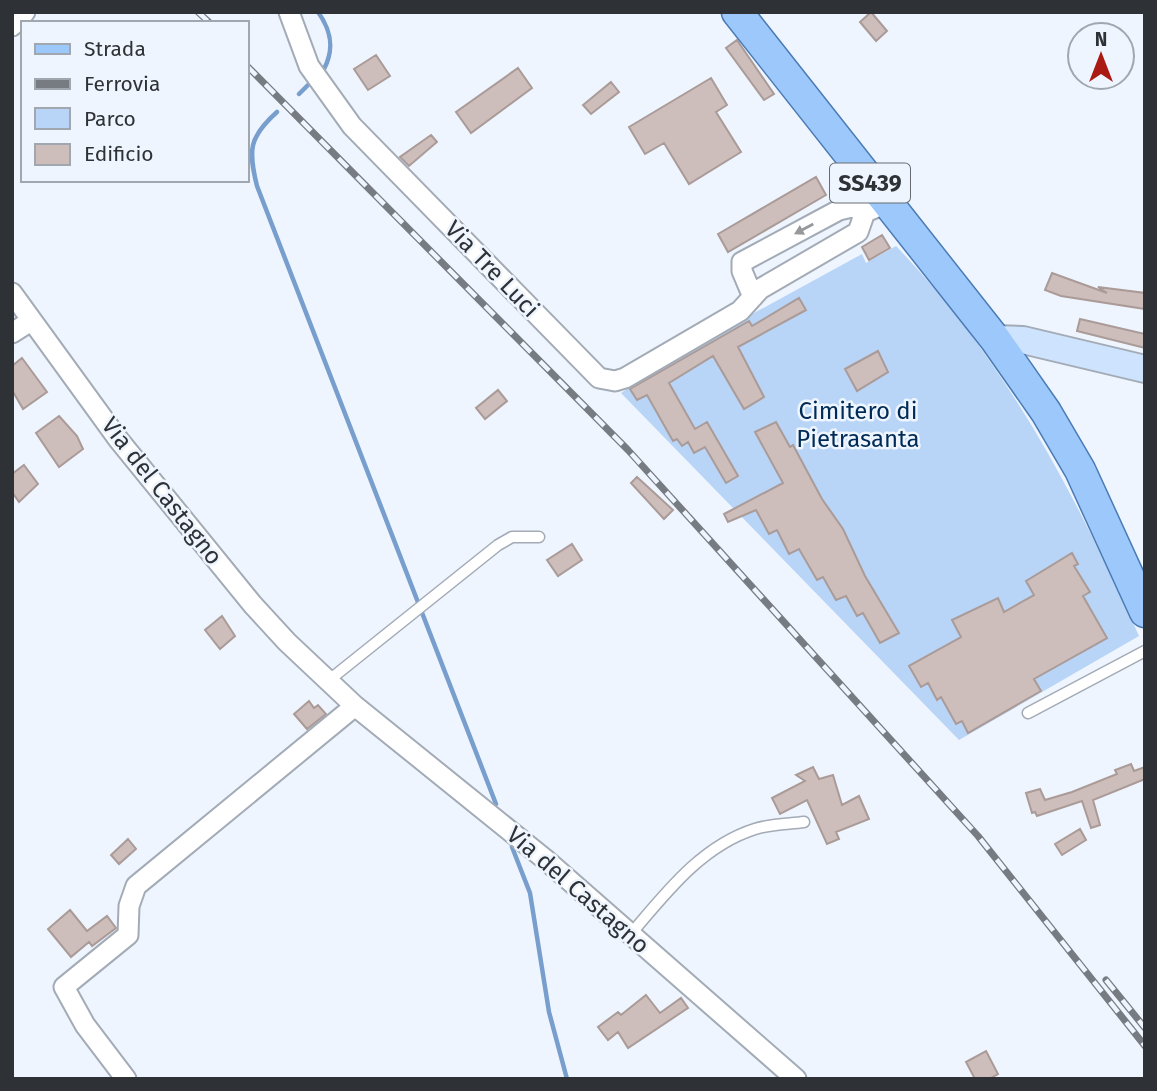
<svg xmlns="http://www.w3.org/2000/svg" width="1157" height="1091" font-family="'Fira Sans',sans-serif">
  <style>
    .green { fill: #b8d4f6 }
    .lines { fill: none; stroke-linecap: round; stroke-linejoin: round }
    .stream { stroke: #779ecd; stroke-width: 4.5 }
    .building { fill: #cdbebb; stroke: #aa9b98; stroke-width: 2 }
    .lane-casing { stroke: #a3abb6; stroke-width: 13 }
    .street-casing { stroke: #a3abb6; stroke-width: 23 }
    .secondary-casing { stroke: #a3abb6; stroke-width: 30 }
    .primary-casing { stroke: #4b7bb4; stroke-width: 33 }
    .lane { stroke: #fff; stroke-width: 10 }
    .street { stroke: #fff; stroke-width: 19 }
    .secondary { stroke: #cee3fd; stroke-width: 26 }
    .primary { stroke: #9dc8fb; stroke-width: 30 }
    .rail-casing { stroke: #777c82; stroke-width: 7 }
    .rail { stroke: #eef5fe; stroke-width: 4.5; stroke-dasharray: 13; stroke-linecap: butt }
    .oneway { fill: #96989a }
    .labels { text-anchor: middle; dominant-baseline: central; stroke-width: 5; stroke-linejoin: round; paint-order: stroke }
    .shield { fill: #eef5fe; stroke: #686c72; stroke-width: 2 }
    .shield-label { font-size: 23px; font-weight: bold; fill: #2e3236 }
    .street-label { font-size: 24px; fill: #2e3236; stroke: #eef5fe }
    .park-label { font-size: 24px; fill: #012b56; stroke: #eef5fe }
  </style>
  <rect width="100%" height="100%" fill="#eef5fe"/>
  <path class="green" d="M 896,246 C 1006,361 1074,492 1139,636 L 959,740 L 621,393 L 692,347 L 862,254 L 866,263 Z"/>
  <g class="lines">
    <path class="stream" d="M 318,12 C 331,30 335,48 324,69
      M 299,94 L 310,83
      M 277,112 C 249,137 248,150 257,186 L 496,804
      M 512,847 L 530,893 L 549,1012 L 567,1079"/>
  </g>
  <path class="building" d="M 871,12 L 887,31 L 876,41 L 860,22 Z
    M 737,40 L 774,94 L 764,100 L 726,48 Z
    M 376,55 L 390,76 L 368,90 L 354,69 Z
    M 518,68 L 532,88 L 471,133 L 456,112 Z
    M 711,78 L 727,105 L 716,112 L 741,152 L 689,184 L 664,143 L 645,154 L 629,127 Z
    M 611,82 L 619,92 L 591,114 L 583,105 Z
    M 431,135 L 437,142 L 409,166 L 400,157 Z
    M 816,177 L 826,195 L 728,252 L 718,234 Z
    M 882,235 L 890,248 L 869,260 L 862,247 Z
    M 1052,273 L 1107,293 L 1098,287 L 1145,293 L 1145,309 L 1061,296 L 1045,290 Z
    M 799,298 L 806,310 L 738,347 L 764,397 L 744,409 L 713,356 L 669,383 L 695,429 L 707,422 L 738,476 L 726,483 L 705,447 L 694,453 L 688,442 L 682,446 L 677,439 L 673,441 L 647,395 L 637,400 L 630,389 L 749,321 L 752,326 Z
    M 1080,319 L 1145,334 L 1145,348 L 1077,331 Z
    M 878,351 L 888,372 L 857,391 L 845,369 Z
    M 22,358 L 47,392 L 23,409 L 12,390 L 12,366 Z
    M 498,390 L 507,401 L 485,419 L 476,408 Z
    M 59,416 L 77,436 L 83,449 L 59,467 L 36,433 Z
    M 776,422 L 790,447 L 793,445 L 822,499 L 843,529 L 865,576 L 899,633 L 880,643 L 863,613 L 857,616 L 846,596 L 836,600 L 823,577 L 817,580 L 799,549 L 789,554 L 777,530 L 769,534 L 756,510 L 728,522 L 724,514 L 783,483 L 755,432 Z
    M 24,465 L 38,484 L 19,502 L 12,492 L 12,474 Z
    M 637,477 L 673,510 L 664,519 L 631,483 Z
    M 572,544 L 582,560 L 558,576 L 547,560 Z
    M 1072,553 L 1078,564 L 1074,566 L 1090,592 L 1083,596 L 1107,638 L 1034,679 L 1041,691 L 968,733 L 962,721 L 956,724 L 941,697 L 937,700 L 928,683 L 921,687 L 909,666 L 961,637 L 952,620 L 998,598 L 1004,612 L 1034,595 L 1026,581 Z
    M 222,616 L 235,636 L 220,649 L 205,630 Z
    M 309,701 L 314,708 L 318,705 L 326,714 L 307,729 L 294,714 Z
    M 1131,764 L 1134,771 L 1145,767 L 1145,779 L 1093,800 L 1100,825 L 1091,828 L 1082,801 L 1037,816 L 1035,812 L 1032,813 L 1026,793 L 1040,789 L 1045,800 L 1072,792 L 1117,774 L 1115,770 Z
    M 813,767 L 819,779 L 833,775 L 842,805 L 859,796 L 869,819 L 836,832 L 839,839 L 827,844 L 807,800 L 780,814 L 772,798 L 805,781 L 796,775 Z
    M 1080,829 L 1086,840 L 1062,855 L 1055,844 Z
    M 128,839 L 136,849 L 119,864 L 111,855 Z
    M 70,910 L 87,931 L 107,916 L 116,928 L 92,946 L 89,942 L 71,957 L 48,929 Z
    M 646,995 L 660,1013 L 681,998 L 688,1008 L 628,1048 L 618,1032 L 608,1040 L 598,1027 L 618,1012 L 621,1015 Z
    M 986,1051 L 998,1074 L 989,1079 L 975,1079 L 966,1062 Z"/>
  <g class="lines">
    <g class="lane-casing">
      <path id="lane" d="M 328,681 L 498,545 L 512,537 L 539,537
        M 1028,713 L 1145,651
        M 630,935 C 665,894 701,846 755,829 C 770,824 788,824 804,822"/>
    </g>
    <g class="street-casing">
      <path id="street" d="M 289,12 L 309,66 L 352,126 L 599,378 L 615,381 L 625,378 L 740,311 L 760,289 L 858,232 L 865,212
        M 12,26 L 25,12
        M 12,293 L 118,439 L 253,605 L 287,642 L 355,706 L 546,860 L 796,1079
        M 753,297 L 742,271 L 742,262 L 839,210 L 852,207 L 865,212 L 875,208
        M 12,333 L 31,321
        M 126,1079 L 85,1025 L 64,987 L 128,935 L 129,906 L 136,886 L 355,706"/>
    </g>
    <g class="secondary-casing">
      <path id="secondary" d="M 995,339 L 1023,340 L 1145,369"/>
    </g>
    <g class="primary-casing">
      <path id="primary" d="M 737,12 L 995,339 L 1046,412 L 1080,470 L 1145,612"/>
    </g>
    <use href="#lane" class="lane"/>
    <use href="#street" class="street"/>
    <use href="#secondary" class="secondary"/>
    <use href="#primary" class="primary"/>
    <g class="rail-casing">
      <path id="rail" d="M 198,12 L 210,23
        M 247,66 L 628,450 L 978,836 L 1145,1046
        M 1106,980 L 1145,1028"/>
    </g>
    <use href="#rail" class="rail"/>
  </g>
  <defs><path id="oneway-solid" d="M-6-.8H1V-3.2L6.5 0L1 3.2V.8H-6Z" transform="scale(1.75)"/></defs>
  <use class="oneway" href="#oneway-solid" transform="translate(804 229) rotate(152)"/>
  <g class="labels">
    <rect class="shield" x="830" y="163.5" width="80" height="39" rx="5"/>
    <g class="shield-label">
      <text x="870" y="183">SS439</text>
    </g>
    <g class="street-label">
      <text transform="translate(492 269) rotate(46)">Via Tre Luci</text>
      <text transform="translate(162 491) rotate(52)">Via del Castagno</text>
      <text transform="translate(578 890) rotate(41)">Via del Castagno</text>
    </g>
    <g class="park-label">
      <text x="858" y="411">Cimitero di<tspan x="858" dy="28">Pietrasanta</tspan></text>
    </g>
  </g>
  <rect width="1157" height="1091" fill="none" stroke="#2e3236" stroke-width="28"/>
  <rect x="21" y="21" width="228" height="161" fill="#eef5fe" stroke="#a1a7ae" stroke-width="2"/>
  <rect x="35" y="44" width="35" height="10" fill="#9dc8fb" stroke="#a1a7ae" stroke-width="2"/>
  <text x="84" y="56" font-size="21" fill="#2e3236">Strada</text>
  <rect x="35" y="79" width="35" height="10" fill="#777c82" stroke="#a1a7ae" stroke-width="2"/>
  <text x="84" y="91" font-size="21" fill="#2e3236">Ferrovia</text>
  <rect x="35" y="108" width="35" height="21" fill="#b8d4f6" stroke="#a1a7ae" stroke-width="2"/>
  <text x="84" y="126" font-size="21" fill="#2e3236">Parco</text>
  <rect x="35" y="144" width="35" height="21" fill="#cdbebb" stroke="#a1a7ae" stroke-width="2"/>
  <text x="84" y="161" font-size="21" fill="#2e3236">Edificio</text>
  <g transform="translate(1101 56)"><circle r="33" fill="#eef5fe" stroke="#a1a7ae" stroke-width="2"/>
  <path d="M0-5L12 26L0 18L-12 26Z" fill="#ab1913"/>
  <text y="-10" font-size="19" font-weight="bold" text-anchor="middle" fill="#2e3236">N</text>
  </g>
</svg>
